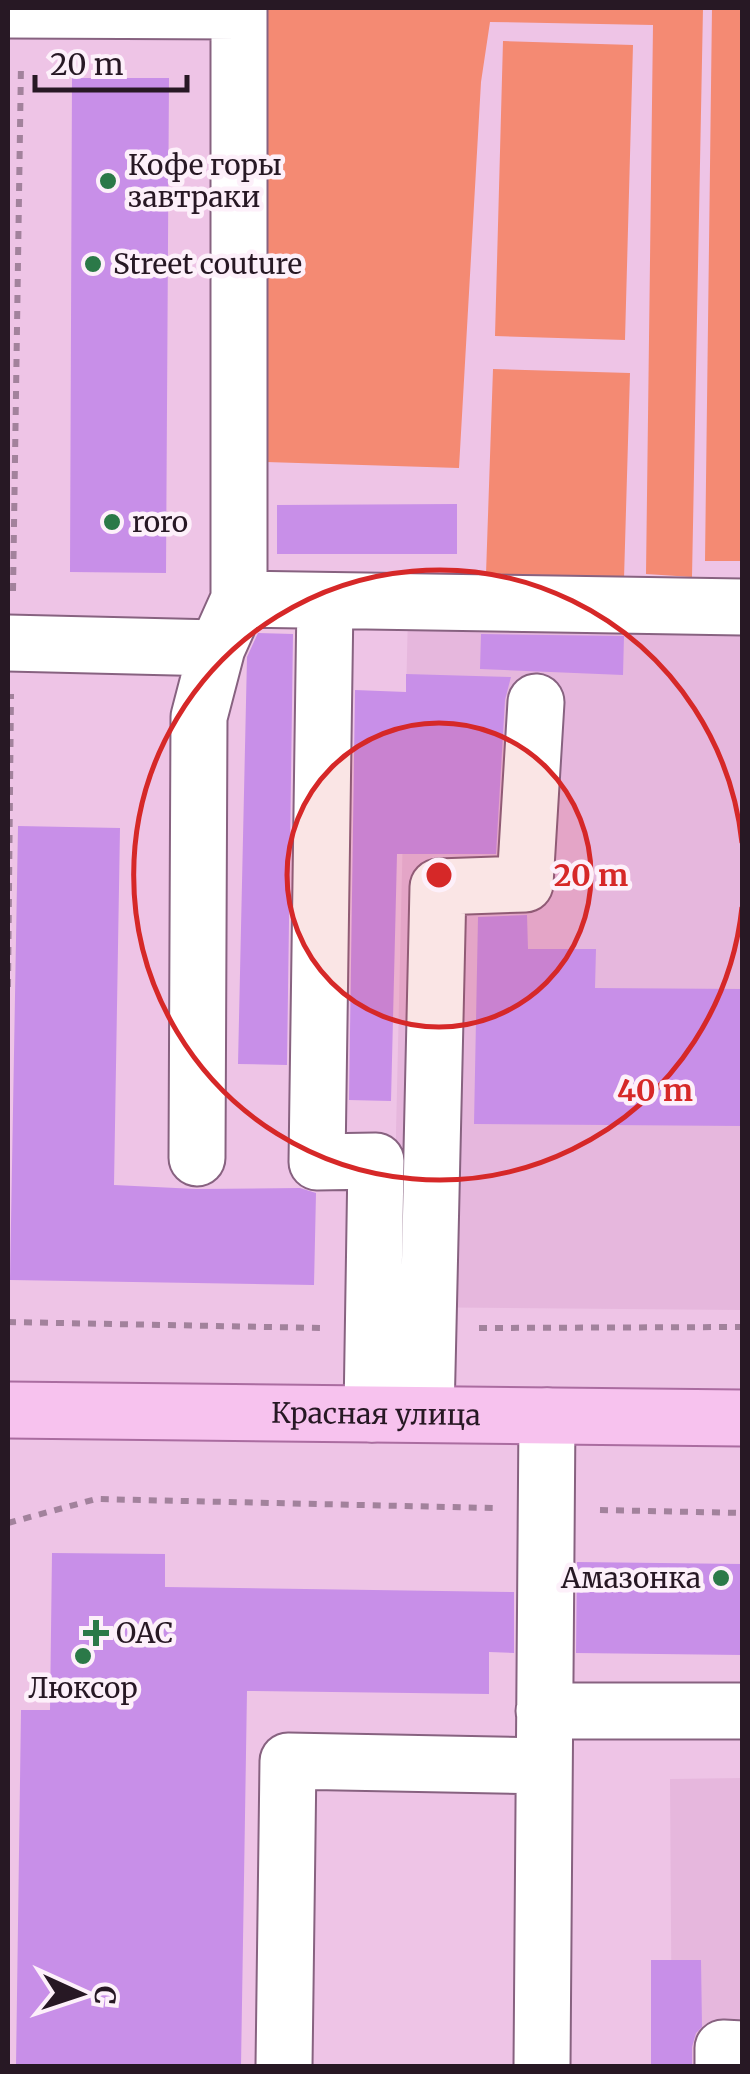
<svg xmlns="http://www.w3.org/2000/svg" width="750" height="2074" font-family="Merriweather,serif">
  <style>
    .built { fill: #e6b7dd }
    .green { fill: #f48a73 }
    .building { fill: #c88fe8 }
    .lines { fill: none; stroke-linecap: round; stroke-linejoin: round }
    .minor-casing { stroke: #876280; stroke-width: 59 }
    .major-casing { stroke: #aa6ca0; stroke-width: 59 }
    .path { stroke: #a2829c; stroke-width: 6; stroke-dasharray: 8 8; stroke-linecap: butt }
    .minor { stroke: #fff; stroke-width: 55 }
    .major { stroke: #f7c2ee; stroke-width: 55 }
    .ring { fill: none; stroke: #d62828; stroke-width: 5 }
    .poi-dot { fill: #2b7948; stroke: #fdf0fa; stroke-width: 4 }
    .labels { text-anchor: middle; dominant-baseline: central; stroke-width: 9; stroke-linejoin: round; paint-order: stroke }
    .poi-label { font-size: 28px; fill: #271824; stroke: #fdf0fa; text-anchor: start }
    .street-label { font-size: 28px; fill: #271824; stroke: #fdf0fa }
    .centre { fill: #d62828; stroke: #fdf0fa; stroke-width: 5 }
    .ring-label { font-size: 30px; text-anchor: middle; font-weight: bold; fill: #d62828; stroke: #fdf0fa; stroke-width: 9; stroke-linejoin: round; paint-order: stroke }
  </style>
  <rect width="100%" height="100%" fill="#eec4e6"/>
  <path class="built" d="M 742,606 L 742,1310 L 397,1307 L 396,1133 L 408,612 Z
    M 742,1778 L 742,2066 L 672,2066 L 670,1779 Z"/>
  <path class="green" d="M 264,8 L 703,8 L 692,577 L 646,574 L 653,25 L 490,22 L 481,82 L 459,468 L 266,462 Z
    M 712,8 L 742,8 L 742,561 L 705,561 Z
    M 503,41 L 633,45 L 625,340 L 495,336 Z
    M 493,369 L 630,373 L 624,579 L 486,574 Z"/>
  <path class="building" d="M 72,78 L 169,78 L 166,573 L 70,572 Z
    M 457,504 L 457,554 L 277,554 L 277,505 Z
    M 258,633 L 293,634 L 287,1065 L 238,1064 L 247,657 Z
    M 481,634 L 624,636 L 623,675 L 480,669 Z
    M 406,674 L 511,677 L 505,700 L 496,854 L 397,854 L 391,1101 L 349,1100 L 355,690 L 406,692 Z
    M 18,826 L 120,828 L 114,1185 L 196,1189 L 300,1188 L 316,1193 L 314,1285 L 10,1280 Z
    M 527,915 L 528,949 L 596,949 L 595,988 L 742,989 L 742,1126 L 474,1124 L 478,917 Z
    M 52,1553 L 165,1554 L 165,1587 L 514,1592 L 514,1653 L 489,1652 L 489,1694 L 247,1691 L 241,2066 L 16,2066 L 21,1710 L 50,1710 Z
    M 577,1562 L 742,1564 L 742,1655 L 576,1653 Z
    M 651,1960 L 701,1960 L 702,2027 L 696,2033 L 692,2047 L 692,2066 L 651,2066 Z"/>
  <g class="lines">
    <g class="minor-casing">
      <path id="minor" d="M 8,10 L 239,11
        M 239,599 L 742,607
        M 325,601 L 317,1162 L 376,1161 L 372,1414
        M 8,643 L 217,648
        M 197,1158 L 199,717 L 217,648 L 239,599 L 239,8
        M 426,1414 L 438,887 L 525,884 L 536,702
        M 544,1711 L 742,1711
        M 284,2066 L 288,1761 L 544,1766
        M 542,2066 L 547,1416
        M 723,2066 L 723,2048 L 742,2049"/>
    </g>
    <g class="major-casing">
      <g id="major">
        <path id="s1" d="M 8,1410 L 742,1418"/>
      </g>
    </g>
    <path class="path" d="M 13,591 L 21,64
      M 8,987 L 11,694
      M 8,1322 L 321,1328
      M 479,1328 L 742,1327
      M 600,1510 L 742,1513
      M 8,1523 L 96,1499 L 493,1508"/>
    <use href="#minor" class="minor"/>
    <use href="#major" class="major"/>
  </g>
  <circle cx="439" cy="875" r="152" fill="#d62828" fill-opacity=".12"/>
  <g class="ring">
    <circle cx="439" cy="875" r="152"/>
    <path d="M742 907A305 305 0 1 1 742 843"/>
  </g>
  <g class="poi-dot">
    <circle cx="108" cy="181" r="10"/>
    <circle cx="93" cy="264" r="10"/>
    <circle cx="112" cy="522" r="10"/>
    <circle cx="721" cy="1578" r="10"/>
    <path d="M91 1618h10v10h10v10h-10v10h-10v-10h-10v-10h10z"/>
    <circle cx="83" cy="1656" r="10"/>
  </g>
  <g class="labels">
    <g class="poi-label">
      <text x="128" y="165">Кофе горы<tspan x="128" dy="32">завтраки</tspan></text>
      <text x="113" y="264">Street couture</text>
      <text x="132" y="522">roro</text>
      <text x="701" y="1578" text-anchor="end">Амазонка</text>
      <text x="116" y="1633">ОАС</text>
      <text x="83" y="1688" text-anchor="middle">Люксор</text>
    </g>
    <g class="street-label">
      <text stroke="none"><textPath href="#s1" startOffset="368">Красная улица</textPath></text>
    </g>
  </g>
  <circle cx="439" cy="875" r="15" class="centre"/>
  <g class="ring-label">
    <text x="591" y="886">20 m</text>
    <text x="655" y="1101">40 m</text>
  </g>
  <rect width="750" height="2074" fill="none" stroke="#271824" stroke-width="20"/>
  <g transform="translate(80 1994) rotate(93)" stroke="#fdf0fa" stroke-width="8" paint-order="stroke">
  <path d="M0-8L18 38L0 25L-18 38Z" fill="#271824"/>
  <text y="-15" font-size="28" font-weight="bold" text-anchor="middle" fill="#271824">С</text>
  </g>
  <path d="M35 75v15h152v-15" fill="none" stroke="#271824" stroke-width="5"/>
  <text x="50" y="75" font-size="30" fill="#271824" stroke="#fdf0fa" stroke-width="8" paint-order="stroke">20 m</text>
</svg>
